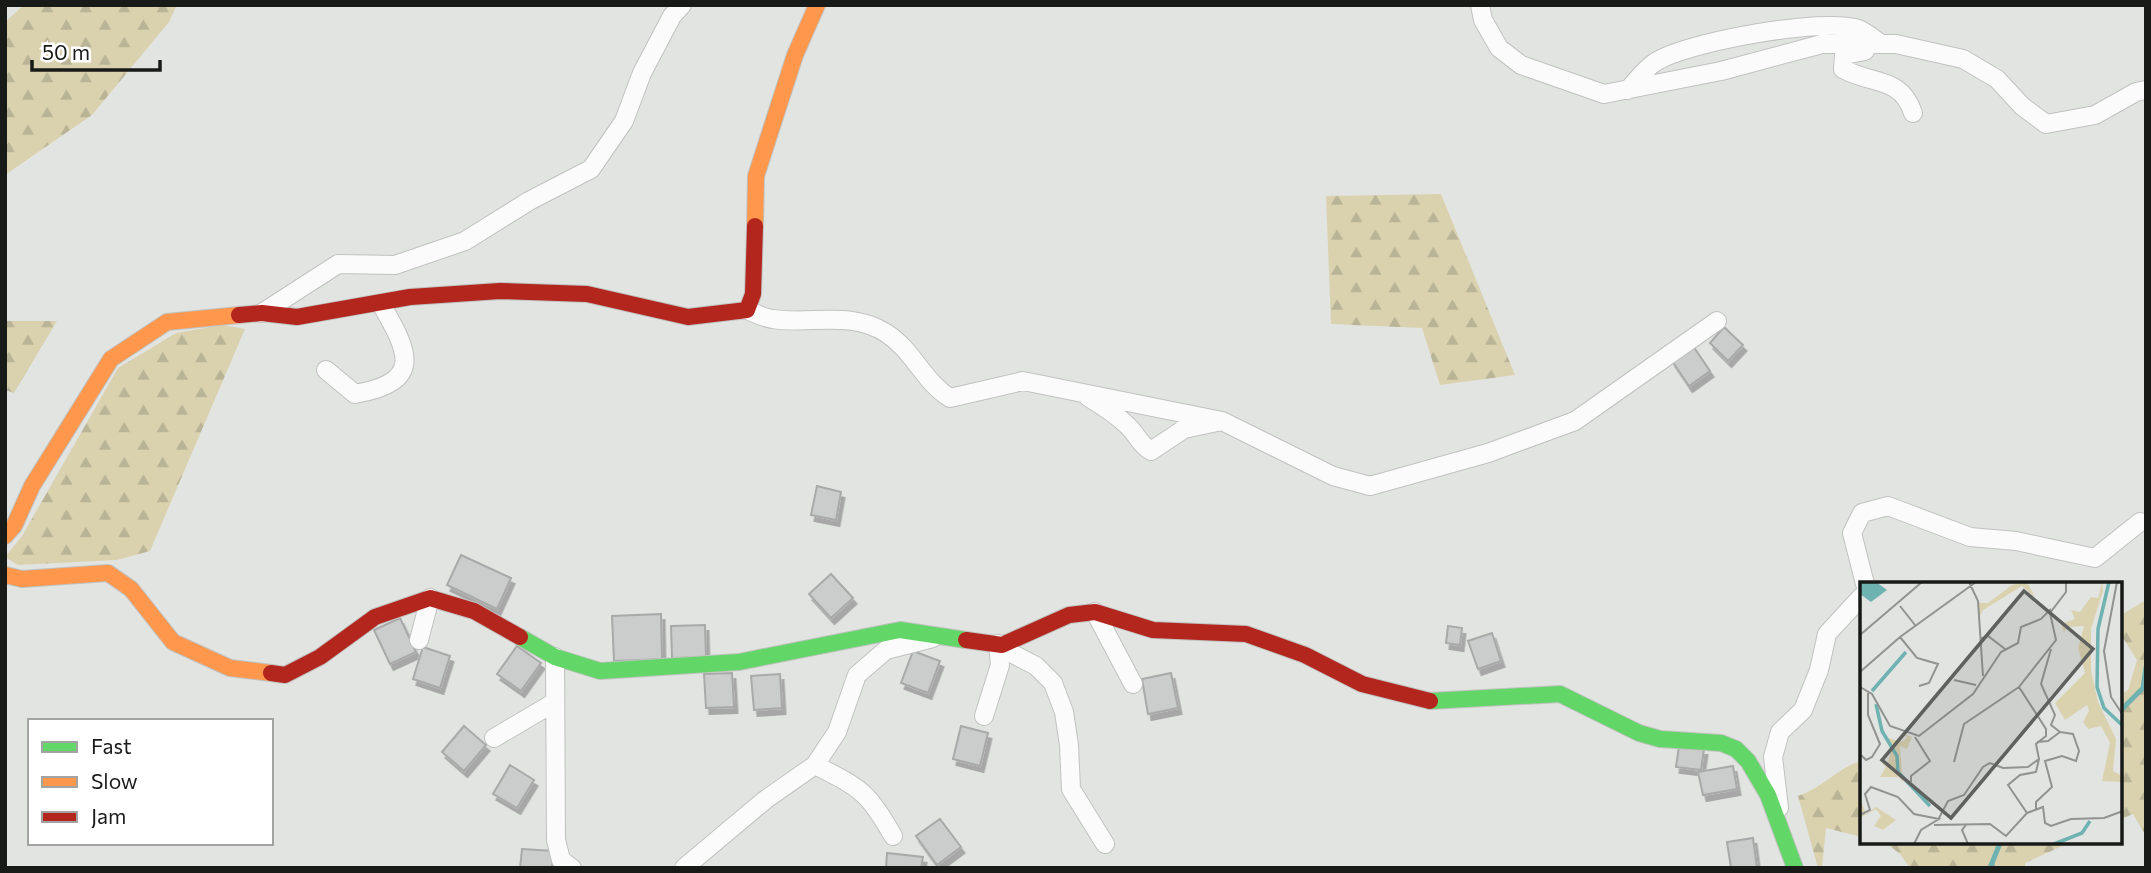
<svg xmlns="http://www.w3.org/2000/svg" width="2151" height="873" font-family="Commissioner,sans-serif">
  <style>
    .forest { fill: url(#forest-firs) }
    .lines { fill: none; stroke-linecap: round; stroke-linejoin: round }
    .stream { stroke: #6fb2b2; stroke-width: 5 }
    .building { fill: #cbcdcc; stroke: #a8a9a8; stroke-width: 2; filter: url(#shadow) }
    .street-casing { stroke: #c0c2c0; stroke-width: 20 }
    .fast-casing { stroke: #c0c2c0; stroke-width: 18 }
    .slow-casing { stroke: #c0c2c0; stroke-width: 18 }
    .jam-casing { stroke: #c0c2c0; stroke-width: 18 }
    .street { stroke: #fbfbfb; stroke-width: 18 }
    .fast { stroke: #63d668; stroke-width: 16 }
    .slow { stroke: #ff974d; stroke-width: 16 }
    .jam { stroke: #b3261e; stroke-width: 16 }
    .inset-river { fill: none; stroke: #6fb2b2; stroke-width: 3.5 }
    .inset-road { fill: none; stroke: #919391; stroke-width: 2 }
    .view { fill: #5f615f; fill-opacity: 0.15; stroke: #5f615f; stroke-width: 3.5 }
    .inset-edge { fill: none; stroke: #181a18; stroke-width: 3.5 }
  </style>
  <defs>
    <pattern id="forest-firs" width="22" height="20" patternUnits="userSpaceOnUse" patternTransform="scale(1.75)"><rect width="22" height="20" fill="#dad2af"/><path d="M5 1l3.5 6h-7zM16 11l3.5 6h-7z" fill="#bab496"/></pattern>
    <filter id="shadow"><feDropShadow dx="3.5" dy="6" stdDeviation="0" flood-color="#0004"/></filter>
  </defs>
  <rect width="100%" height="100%" fill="#e2e4e2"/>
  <path class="forest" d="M 24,5 L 177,5 L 169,22 L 92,115 L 5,175 L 5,22 Z
    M 1441,194 L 1515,375 L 1440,385 L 1422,328 L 1331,324 L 1326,196 Z
    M 5,321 L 57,321 L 14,393 L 5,390 Z
    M 222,325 L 245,329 L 150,551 L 117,560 L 18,565 L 5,557 L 22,536 L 118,368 L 176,333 Z
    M 2146,600 L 2146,836 L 2133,814 L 2121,819 L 2121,695 L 2128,690 L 2137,660 L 2121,635 L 2121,615 Z
    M 1862,761 L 1862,837 L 1826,828 L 1822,868 L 1818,868 L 1798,796 C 1823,788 1841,765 1862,761 Z
    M 1886,843 L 2069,843 L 2025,863 L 2025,868 L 1910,868 L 1900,854 Z"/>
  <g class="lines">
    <path class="stream" d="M 2121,710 L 2143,688 L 2146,667
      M 1990,868 L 2000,843"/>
  </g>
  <path class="building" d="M 1724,327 L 1743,345 L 1728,361 L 1710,343 Z
    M 1693,346 L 1710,371 L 1689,386 L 1672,361 Z
    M 817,486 L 841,492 L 836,520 L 811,515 Z
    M 461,555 L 511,578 L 497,609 L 447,585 Z
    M 831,574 L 853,598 L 831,618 L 809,594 Z
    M 661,614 L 662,659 L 614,661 L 612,616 Z
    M 400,618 L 416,652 L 390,664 L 374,630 Z
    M 705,625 L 706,657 L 672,658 L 671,626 Z
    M 1448,626 L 1462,628 L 1460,645 L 1446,643 Z
    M 1492,633 L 1501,661 L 1478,669 L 1468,641 Z
    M 517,646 L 541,663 L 521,691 L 497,674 Z
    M 423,647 L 450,656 L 440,688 L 413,679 Z
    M 913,651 L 940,661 L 928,693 L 901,683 Z
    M 732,673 L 734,707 L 706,708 L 704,674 Z
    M 1171,673 L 1178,708 L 1148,714 L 1142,679 Z
    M 780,674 L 782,708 L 754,710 L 751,676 Z
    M 464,726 L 486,745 L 464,771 L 442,752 Z
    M 961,726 L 988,733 L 980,766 L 953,759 Z
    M 1679,746 L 1704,749 L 1701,770 L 1676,767 Z
    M 510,765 L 534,780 L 517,808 L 493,794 Z
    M 1733,766 L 1737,789 L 1703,795 L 1698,772 Z
    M 940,819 L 961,847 L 937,865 L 916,836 Z
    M 1753,838 L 1757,868 L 1731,868 L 1727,842 Z
    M 522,849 L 554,851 L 552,868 L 520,868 Z
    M 887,853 L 923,857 L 921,868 L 886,868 Z"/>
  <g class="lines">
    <g class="street-casing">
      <path id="street" d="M 1480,5 L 1483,20 L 1499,48 L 1521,65 L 1604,94 L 1721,71 L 1822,44 L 1896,44 L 1963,59 L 1997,79 L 2022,106 L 2046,124 L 2095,115 L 2136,92 L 2146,90
        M 1865,51 L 1844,55 L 1843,69 C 1872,85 1901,76 1913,113
        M 1628,90 C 1636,81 1644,70 1654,63 C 1684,42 1825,17 1858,29 C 1866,32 1874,39 1881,44
        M 747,310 C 755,313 764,318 773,319 C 810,325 850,310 886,333 C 913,350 923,381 950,398 L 1023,381 L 1222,421 L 1333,476 L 1370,486 L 1488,453 L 1575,421 L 1717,321
        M 262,313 L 338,264 L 395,265 L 465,241 L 529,201 L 591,169 L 624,121 L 642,73 L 672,16 L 682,5
        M 326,370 L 355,394 C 424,382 409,352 381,304
        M 1088,397 C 1103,406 1117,415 1129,427 C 1138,436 1139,444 1151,451 L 1184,429 L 1217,422
        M 1865,584 L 1852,533 L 1862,513 L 1888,506 L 1970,537 L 2016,541 L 2095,558 L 2140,522
        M 1095,612 L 1133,684
        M 419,640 L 430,598
        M 1002,645 L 1011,653 L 1036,666 L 1053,683 L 1064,712 L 1069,745 L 1071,789 L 1105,844
        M 555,657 L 556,840 L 561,860 L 572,868
        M 984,716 L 1000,665 L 998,644
        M 494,738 L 555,702
        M 815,765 C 860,788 868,791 893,836
        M 1779,808 L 1773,757 L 1780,732 L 1803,710 L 1819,670 L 1827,634 L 1862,596
        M 684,868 L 765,800 L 815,765 L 837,732 L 857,675 L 886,650 L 933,638"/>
    </g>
    <g class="fast-casing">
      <path id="fast" d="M 520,637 L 555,657 L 600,671 L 739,662 L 900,630 L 966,640
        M 1430,701 L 1560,694 L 1639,733 L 1660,739 L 1721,743 L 1736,749 L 1748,761 L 1768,795 L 1795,868"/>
    </g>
    <g class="slow-casing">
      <path id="slow" d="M 755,226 L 756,176 L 795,55 L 817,5
        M 5,536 L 14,526 L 32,486 L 111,359 L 167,322 L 239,315
        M 5,575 L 22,579 L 108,573 L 131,589 L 173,642 L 230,668 L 271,673"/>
    </g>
    <g class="jam-casing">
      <path id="jam" d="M 239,315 L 262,313 L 297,317 L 410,297 L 500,291 L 587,294 L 688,317 L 747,310 L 753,294 L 755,226
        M 966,640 L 1002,645 L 1069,615 L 1095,612 L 1153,630 L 1246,634 L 1305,655 L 1362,684 L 1430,701
        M 271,673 L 285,675 L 320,657 L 375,617 L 430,598 L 474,611 L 520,637"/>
    </g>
    <use href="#street" class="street"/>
    <use href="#fast" class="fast"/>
    <use href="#slow" class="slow"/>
    <use href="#jam" class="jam"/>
  </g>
  <g transform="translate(1860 582)">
    <rect width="262" height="262" fill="#e2e4e2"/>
    <path d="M 167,0 L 175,15 L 162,4 L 123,28 L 119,36 L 119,21 L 128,21 L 152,3 ZM 242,0 L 243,9 L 231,47 L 231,88 L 238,120 L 256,157 L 253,189 L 262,194 L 262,200 L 242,199 L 250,161 L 241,144 L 228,147 L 223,140 L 229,129 L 227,123 L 205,138 L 195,121 L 225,91 L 218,66 L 224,44 L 208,45 L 204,50 L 201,42 L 215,37 L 211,28 L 220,30 L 231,15 L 238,16 ZM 44,152 L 52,155 L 47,167 L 40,164 L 43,201 L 39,195 L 20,195 L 26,185 L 22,181 L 28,180 L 31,169 L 26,155 L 41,160 L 47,156 ZM 0,216 L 6,232 L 16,225 L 36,238 L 23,248 L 14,244 L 21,234 L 16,227 L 0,236 Z" fill="#dad2af"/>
    <path d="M 0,0 L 16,0 L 27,8 L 11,20 L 0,12 Z" fill="#6fb2b2"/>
    <path class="inset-river" d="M 249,0 L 238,47 L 237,105 L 244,126 L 263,144M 12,109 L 46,70M 16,122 L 22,149 L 37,174 L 38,190 L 70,224M 194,262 L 222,251 L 230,239"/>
    <path class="inset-road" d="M 109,0 L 118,19 L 123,94M 257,0 L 244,69 L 251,115 L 263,133M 40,24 L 55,43M 0,53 L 62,0M 40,55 L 57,76 L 78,82 L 69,101 L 59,104M 120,57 L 128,54 L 145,67M 191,67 L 181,102 L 195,133 L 191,143 L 200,150M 0,90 L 40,55 L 116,0M 94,98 L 116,103M 0,105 L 12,112 L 30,144 L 59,154 L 113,112 L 141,70 L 158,61 L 161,45 L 181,37 L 191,27M 1,173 L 6,178 L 12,175 L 20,162 L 8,133 L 8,109M 179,177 L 176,190 L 160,193 L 148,203 L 167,231 L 183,225 L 185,241 L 191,244 L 211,237 L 244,236 L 263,229M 94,180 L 104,142 L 159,105M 51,200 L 51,194 L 70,179 L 55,155M 176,227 L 176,220 L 192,205 L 185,179 L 202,174 L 216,179 L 219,169 L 213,152 L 200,150 L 188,159 L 177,160M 0,233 L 10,228 L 5,212 L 11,205 L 38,215 L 54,232 L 79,237 L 61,248 L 54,262M 79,236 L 88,219 L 104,213 L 123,185 L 130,181 L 143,186 L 168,185 L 179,177 L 176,162 L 186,154 L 186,147 L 159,105 L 196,58 L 190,31 L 206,10 L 206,0M 74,243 L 130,242 L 146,254 L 167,231M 106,243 L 102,248 L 108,262"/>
    <path class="view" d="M 164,9 L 233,67 L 91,236 L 22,178 Z"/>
    <rect width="262" height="262" class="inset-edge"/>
  </g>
  <rect width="2151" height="873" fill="none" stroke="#181a18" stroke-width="14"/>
  <rect x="28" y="719" width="245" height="126" fill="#ffffff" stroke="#a3a3a3" stroke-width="2"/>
  <rect x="42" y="742" width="35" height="10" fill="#63d668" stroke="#a3a3a3" stroke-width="2"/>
  <text x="91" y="754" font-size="21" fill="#181a18">Fast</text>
  <rect x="42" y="777" width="35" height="10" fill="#ff974d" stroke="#a3a3a3" stroke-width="2"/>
  <text x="91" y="789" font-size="21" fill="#181a18">Slow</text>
  <rect x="42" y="812" width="35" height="10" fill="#b3261e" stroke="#a3a3a3" stroke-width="2"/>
  <text x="91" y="824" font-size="21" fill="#181a18">Jam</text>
  <path d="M32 60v10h128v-10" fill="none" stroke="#181a18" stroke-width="3.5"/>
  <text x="42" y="60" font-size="21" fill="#181a18" stroke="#ffffff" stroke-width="5" paint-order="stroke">50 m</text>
</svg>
